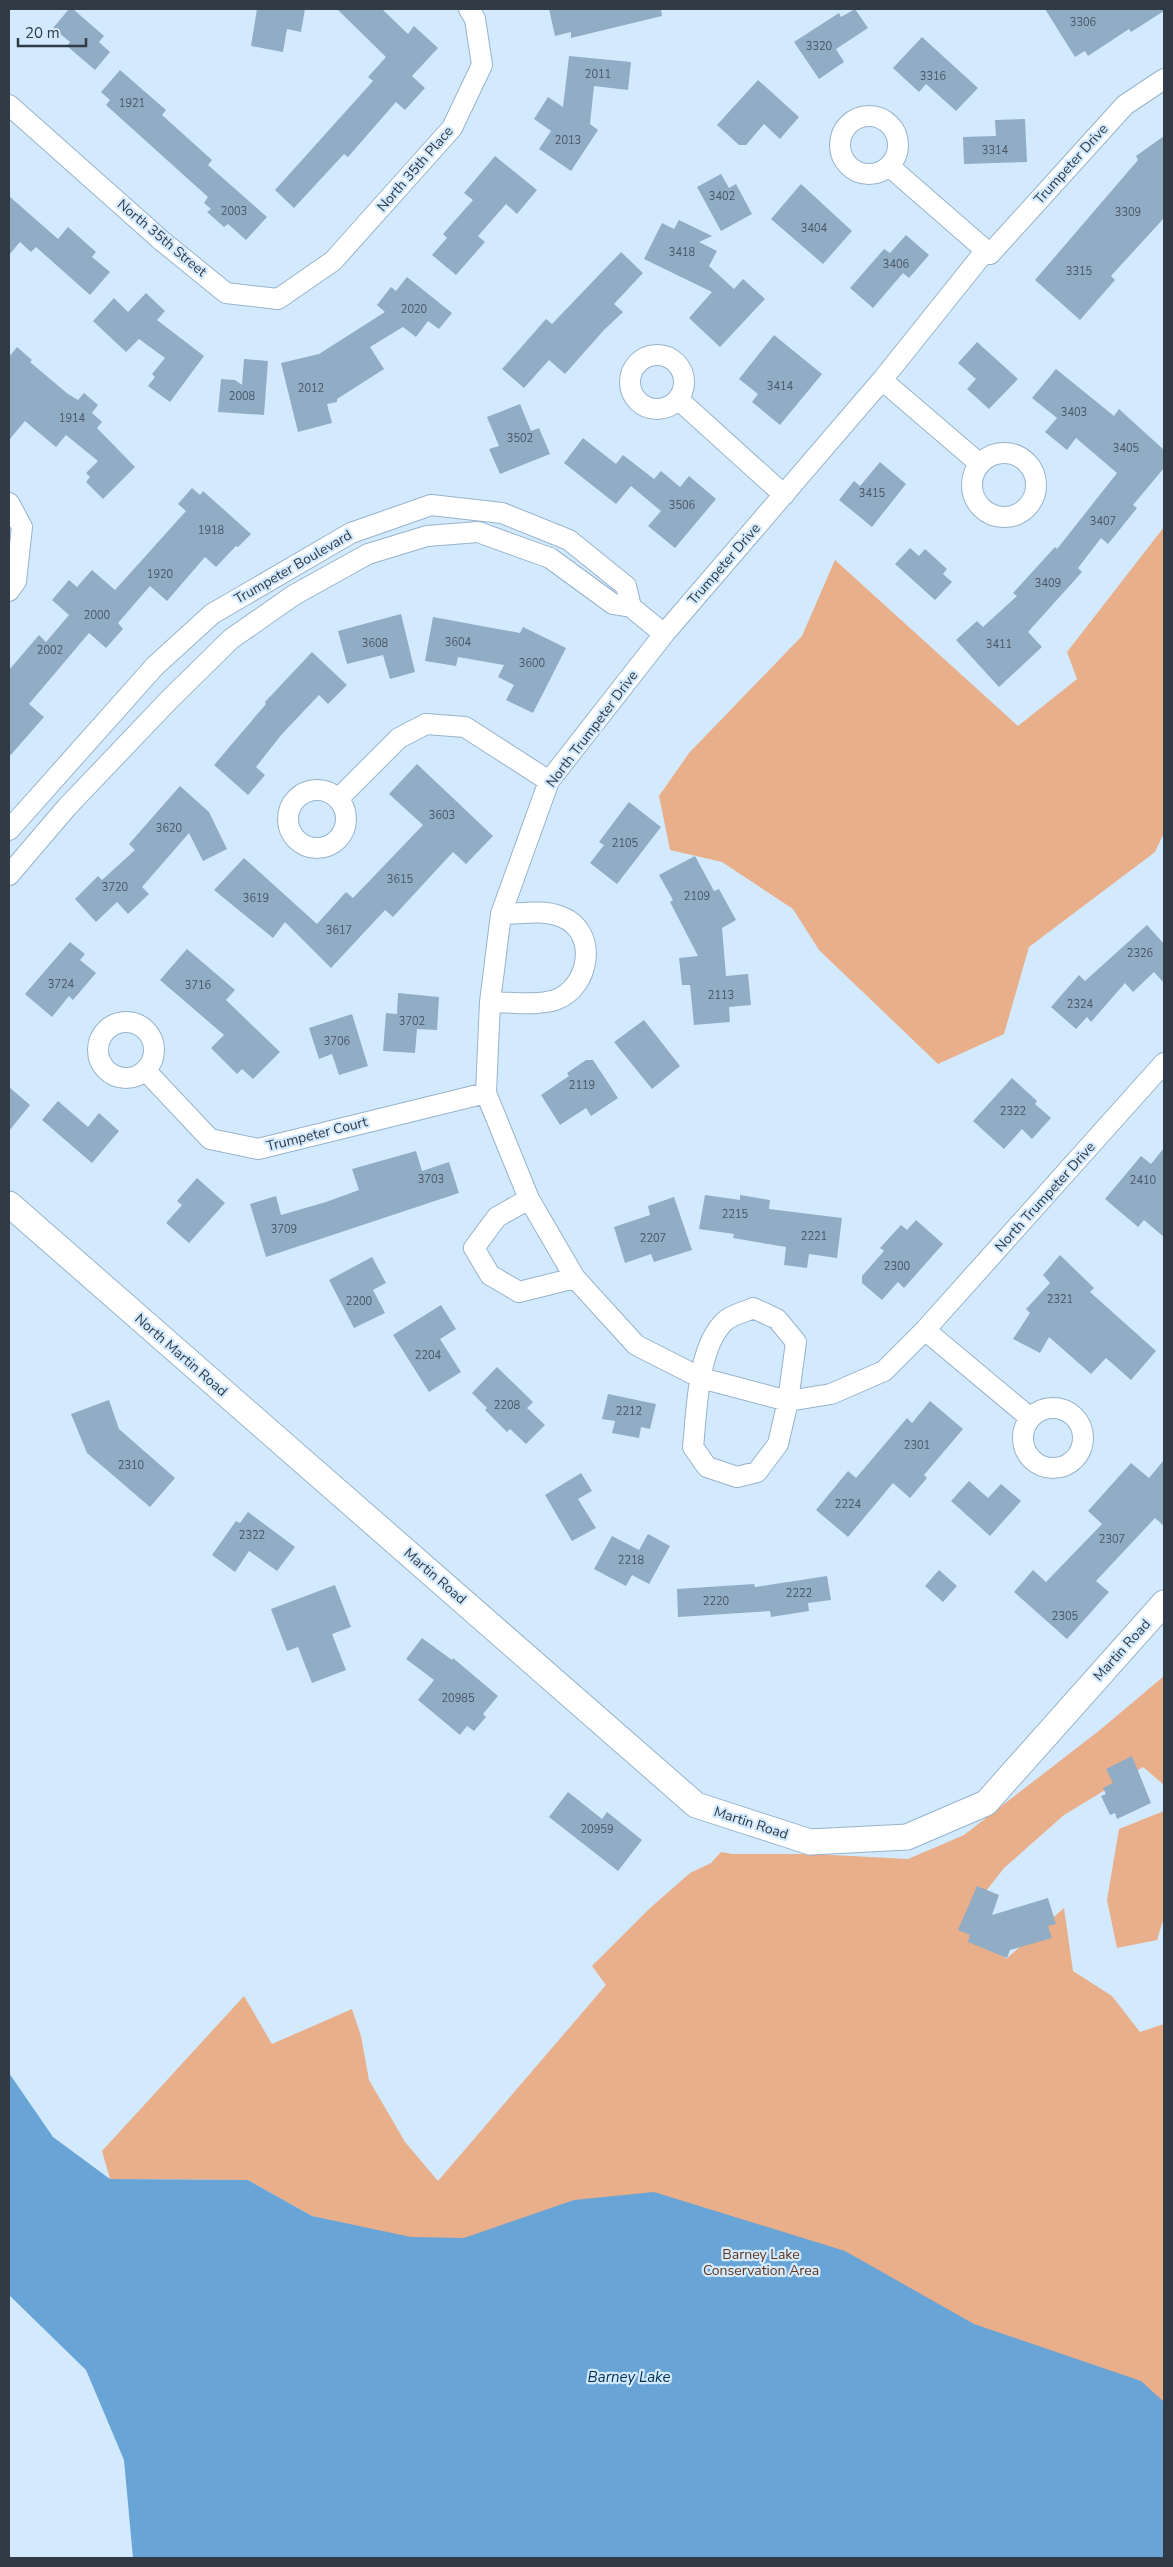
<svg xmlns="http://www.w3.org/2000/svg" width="1173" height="2567" font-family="'Nunito Sans',sans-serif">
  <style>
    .green { fill: #e9ae8a }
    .water { fill: #69a4d6 }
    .building { fill: #91acc5 }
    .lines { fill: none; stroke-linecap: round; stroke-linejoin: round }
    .minor-casing { stroke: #97b3cc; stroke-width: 22 }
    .tertiary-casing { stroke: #97b3cc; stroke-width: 27 }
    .minor { stroke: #fff; stroke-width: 20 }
    .tertiary { stroke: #fff; stroke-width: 25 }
    .labels { text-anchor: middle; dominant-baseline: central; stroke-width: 4.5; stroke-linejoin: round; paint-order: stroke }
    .number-label { font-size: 11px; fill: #485765 }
    .street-label { font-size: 14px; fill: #303b45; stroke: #d3eafe }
    .park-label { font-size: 14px; fill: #623619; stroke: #d3eafe }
    .water-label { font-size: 15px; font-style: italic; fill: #002e4e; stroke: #d3eafe }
  </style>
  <rect width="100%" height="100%" fill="#d3eafe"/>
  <path class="green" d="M 1164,527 L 1164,833 L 1155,852 L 1029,947 L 1004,1034 L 938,1064 L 819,950 L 793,909 L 722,862 L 670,850 L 659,796 L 689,753 L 802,636 L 835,560 L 1018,726 L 1077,679 L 1067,652 Z
    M 1164,1676 L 1164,1785 L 1143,1767 L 1064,1815 L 1004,1868 L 965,1918 L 1006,1959 L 1064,1908 L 1073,1971 L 1112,1996 L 1140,2032 L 1164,2024 L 1164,2558 L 393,2234 L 312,2216 L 248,2180 L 110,2179 L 102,2151 L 244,1996 L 272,2044 L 352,2009 L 361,2036 L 369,2080 L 405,2142 L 438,2181 L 606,1985 L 592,1966 L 649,1909 L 690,1873 L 711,1863 L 721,1852 L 732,1854 L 813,1854 L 908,1859 L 964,1835 L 1100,1730 Z
    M 1164,1811 L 1164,1917 L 1157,1940 L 1117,1948 L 1107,1900 L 1119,1829 Z"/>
  <path class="water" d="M 9,2073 L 53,2137 L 110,2179 L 248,2180 L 312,2216 L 411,2237 L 464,2238 L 574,2200 L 654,2192 L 845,2251 L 974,2324 L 1141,2381 L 1164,2402 L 1164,2558 L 133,2558 L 124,2460 L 86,2370 L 9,2295 Z"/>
  <path class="building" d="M 69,9 L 73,9 L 104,36 L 99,42 L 110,52 L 95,70 L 67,46 L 70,42 L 53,28 Z
    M 257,9 L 305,9 L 301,32 L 287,29 L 283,52 L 251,46 Z
    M 337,9 L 382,9 L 408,34 L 414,26 L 438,48 L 412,76 L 425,88 L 405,110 L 396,102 L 348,157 L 344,154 L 294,208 L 275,190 L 373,81 L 368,77 L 386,57 Z
    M 549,9 L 661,9 L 662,16 L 571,38 L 571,32 L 555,36 Z
    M 855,9 L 868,28 L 836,49 L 844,62 L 819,79 L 794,42 L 839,13 L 841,17 Z
    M 1045,9 L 1164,9 L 1164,11 L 1131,32 L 1129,29 L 1088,56 L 1085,51 L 1075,57 Z
    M 922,37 L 978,88 L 956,111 L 926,84 L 919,92 L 893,68 Z
    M 569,56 L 631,62 L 628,90 L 594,86 L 590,124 L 598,130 L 571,171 L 539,149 L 551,131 L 534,119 L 548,97 L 563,107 Z
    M 120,70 L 166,110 L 162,115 L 212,160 L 208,165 L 267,217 L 246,240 L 228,224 L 224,227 L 207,212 L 211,209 L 204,203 L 208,197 L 106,105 L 110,100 L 101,92 Z
    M 758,80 L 799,117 L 780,139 L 764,124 L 746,145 L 739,145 L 717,125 Z
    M 1025,119 L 1027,162 L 964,164 L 963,137 L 996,136 L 995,120 Z
    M 1164,136 L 1164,218 L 1111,276 L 1115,280 L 1080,320 L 1035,280 L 1138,160 L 1136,156 Z
    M 495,156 L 537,190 L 517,214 L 506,204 L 478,236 L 485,242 L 456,275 L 432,255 L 447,238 L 443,234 L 473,200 L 464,193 Z
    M 721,174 L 729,188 L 736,184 L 752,214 L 721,231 L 697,187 Z
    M 801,184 L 852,231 L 823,264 L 771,219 Z
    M 9,196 L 58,239 L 68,227 L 96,252 L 92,257 L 110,272 L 90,295 L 36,247 L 31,252 L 20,242 L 9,255 Z
    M 679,220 L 712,236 L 699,242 L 717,251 L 709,266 L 734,289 L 743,279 L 765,299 L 720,347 L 689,318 L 712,292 L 644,259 L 662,223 L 674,229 Z
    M 906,235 L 929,255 L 909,278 L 903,273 L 873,308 L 850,288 L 884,249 L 890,253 Z
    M 621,252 L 643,273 L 614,304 L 623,312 L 604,330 L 565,374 L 549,360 L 524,388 L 502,369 L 546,319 L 552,324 Z
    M 407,277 L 452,313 L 439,329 L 428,321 L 416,337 L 403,327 L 370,347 L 384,369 L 337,399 L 337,402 L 327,404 L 332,423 L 298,432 L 281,363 L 319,354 L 385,312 L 377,305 L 391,287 L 396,291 Z
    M 146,293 L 165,311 L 157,320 L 204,356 L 170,402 L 148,386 L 155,377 L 152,374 L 165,358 L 139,339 L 126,352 L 93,321 L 114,298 L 128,312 Z
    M 774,335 L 822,374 L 780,425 L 752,402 L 758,394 L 739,379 Z
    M 977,342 L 1018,379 L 989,409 L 967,389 L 976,379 L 958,363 Z
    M 17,347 L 32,360 L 30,362 L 68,394 L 78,400 L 84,393 L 98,405 L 92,413 L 102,422 L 97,428 L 135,467 L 103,499 L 86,482 L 90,477 L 86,473 L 98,461 L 66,435 L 56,447 L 25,421 L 9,440 L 9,357 Z
    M 244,359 L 268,361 L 264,415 L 218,412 L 221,379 L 235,380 L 242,385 Z
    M 1056,369 L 1114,416 L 1119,409 L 1164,450 L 1164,468 L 1133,505 L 1137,508 L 1108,544 L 1101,538 L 1078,568 L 1082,572 L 1028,632 L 1042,647 L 999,687 L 956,640 L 977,621 L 983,627 L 1017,596 L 1013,593 L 1055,547 L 1057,549 L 1117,473 L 1076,438 L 1067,450 L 1045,432 L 1057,418 L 1032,398 Z
    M 520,404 L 531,431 L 539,428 L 550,454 L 500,474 L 489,449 L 499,446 L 487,417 Z
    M 583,438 L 616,464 L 623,455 L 654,479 L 661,471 L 680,487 L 689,476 L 716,499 L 675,548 L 648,526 L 661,511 L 631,486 L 616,504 L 564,463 Z
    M 880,462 L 906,484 L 872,527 L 839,500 L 854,481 L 860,486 Z
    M 192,488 L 200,495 L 203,491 L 251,534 L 238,547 L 236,546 L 216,567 L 205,557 L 167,601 L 150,586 L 118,623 L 123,629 L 106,648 L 89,633 L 29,704 L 44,717 L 9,757 L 9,670 L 39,635 L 46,642 L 69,615 L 52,600 L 69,580 L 77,587 L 92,570 L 115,590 L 186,511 L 178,504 Z
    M 910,548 L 919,556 L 925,549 L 947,569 L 943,574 L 952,582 L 935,600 L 895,564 Z
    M 401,614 L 415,672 L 390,679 L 383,655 L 347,664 L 338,631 Z
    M 433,617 L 520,633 L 523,627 L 566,648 L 533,713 L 506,700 L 514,685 L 498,677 L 504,665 L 458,657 L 456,666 L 425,661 Z
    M 312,652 L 347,685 L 328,704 L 319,695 L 282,734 L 256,767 L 265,775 L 248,795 L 214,765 L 266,704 L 265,702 Z
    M 417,764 L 493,836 L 466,864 L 453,852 L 393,917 L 385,910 L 331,968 L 285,922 L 273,938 L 214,890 L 244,858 L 317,924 L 346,892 L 353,898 L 423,825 L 389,794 Z
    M 180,786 L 209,812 L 227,849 L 203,861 L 189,833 L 142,887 L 149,894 L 128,914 L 117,902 L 96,922 L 75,899 L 98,876 L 102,880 L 135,850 L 129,844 Z
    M 629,802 L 661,827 L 617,884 L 590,863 L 604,845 L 599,842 Z
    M 695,856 L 714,891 L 719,889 L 736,920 L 722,928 L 726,976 L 748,974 L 751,1005 L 729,1007 L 730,1022 L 694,1025 L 690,985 L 682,985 L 679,958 L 698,956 L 670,902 L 673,900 L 659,875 Z
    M 1147,925 L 1164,944 L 1164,983 L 1154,972 L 1133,992 L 1125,983 L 1091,1022 L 1087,1017 L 1076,1029 L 1051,1007 L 1079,975 L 1085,981 Z
    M 70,942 L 85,954 L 80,960 L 96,973 L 73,1000 L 69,996 L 52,1017 L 25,994 Z
    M 187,949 L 235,990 L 226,1000 L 280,1052 L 253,1079 L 242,1069 L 237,1074 L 211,1048 L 224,1035 L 160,980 Z
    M 398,993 L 439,997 L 437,1030 L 417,1029 L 415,1053 L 383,1051 L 386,1013 L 397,1014 Z
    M 352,1014 L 368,1066 L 339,1075 L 332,1054 L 319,1059 L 309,1028 Z
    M 644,1020 L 680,1066 L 652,1089 L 614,1042 Z
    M 586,1060 L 593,1060 L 618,1098 L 591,1116 L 586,1108 L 560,1125 L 541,1095 L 569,1076 L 567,1073 Z
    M 1012,1078 L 1037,1101 L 1035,1104 L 1051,1118 L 1032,1139 L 1022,1129 L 1004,1149 L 973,1121 Z
    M 9,1087 L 30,1105 L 9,1131 Z
    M 58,1101 L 88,1127 L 99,1113 L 119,1131 L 92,1163 L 42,1120 Z
    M 1164,1148 L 1164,1237 L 1144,1220 L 1138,1227 L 1105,1199 L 1141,1156 L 1151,1164 Z
    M 416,1151 L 422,1171 L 449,1162 L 459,1193 L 266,1257 L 250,1204 L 276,1196 L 281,1215 L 326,1202 L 359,1190 L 352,1169 Z
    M 197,1178 L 225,1203 L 189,1243 L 166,1223 L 182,1205 L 177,1201 Z
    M 705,1195 L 740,1200 L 740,1195 L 770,1200 L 769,1209 L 842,1218 L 837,1258 L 809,1254 L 807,1268 L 784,1265 L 786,1247 L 733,1238 L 734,1234 L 699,1229 Z
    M 674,1197 L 692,1250 L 654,1262 L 651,1254 L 625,1263 L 614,1227 L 650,1215 L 648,1206 Z
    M 916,1220 L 943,1244 L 904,1288 L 898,1282 L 882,1300 L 862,1283 L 862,1276 L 884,1251 L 880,1248 L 901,1225 L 907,1230 Z
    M 1060,1255 L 1094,1288 L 1090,1292 L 1156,1351 L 1131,1380 L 1106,1358 L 1091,1374 L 1049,1337 L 1040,1353 L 1013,1339 L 1030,1313 L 1026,1309 L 1050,1283 L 1043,1275 Z
    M 372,1257 L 386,1283 L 373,1290 L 385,1313 L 354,1328 L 329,1280 Z
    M 441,1305 L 456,1329 L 440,1339 L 461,1372 L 429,1392 L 393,1335 Z
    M 497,1367 L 533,1402 L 527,1408 L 545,1425 L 526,1444 L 510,1429 L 507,1432 L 485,1410 L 487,1408 L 472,1393 Z
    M 608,1394 L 656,1404 L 650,1429 L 641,1427 L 639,1438 L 612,1433 L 615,1421 L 602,1419 Z
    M 109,1400 L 119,1429 L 175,1478 L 150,1507 L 87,1453 L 71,1414 Z
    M 930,1401 L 963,1429 L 924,1475 L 927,1478 L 910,1498 L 893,1483 L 848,1537 L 816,1510 L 848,1471 L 856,1478 L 907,1418 L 912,1423 Z
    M 1164,1460 L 1164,1526 L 1155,1518 L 1096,1581 L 1109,1592 L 1067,1639 L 1014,1592 L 1033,1570 L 1046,1582 L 1102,1524 L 1088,1511 L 1131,1463 L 1149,1478 Z
    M 581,1473 L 592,1491 L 578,1499 L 596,1528 L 572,1541 L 545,1495 Z
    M 969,1481 L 988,1498 L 1001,1484 L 1021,1501 L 990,1536 L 951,1501 Z
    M 248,1512 L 295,1547 L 277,1571 L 249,1551 L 235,1572 L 212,1555 L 236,1521 L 240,1523 Z
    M 648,1534 L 670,1546 L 649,1584 L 632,1575 L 626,1586 L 594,1569 L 612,1536 L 639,1550 Z
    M 939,1570 L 957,1586 L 943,1602 L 925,1586 Z
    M 827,1576 L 831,1600 L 808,1603 L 809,1611 L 771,1617 L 770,1611 L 678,1617 L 677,1589 L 754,1584 L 755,1587 Z
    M 335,1585 L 351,1627 L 332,1634 L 346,1670 L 312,1683 L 298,1647 L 287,1651 L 271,1609 Z
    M 422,1638 L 452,1660 L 453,1658 L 498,1696 L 483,1714 L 486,1717 L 474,1731 L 467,1726 L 460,1735 L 418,1700 L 434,1680 L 406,1659 Z
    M 1132,1756 L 1151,1803 L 1117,1819 L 1115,1813 L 1110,1815 L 1101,1796 L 1106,1794 L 1103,1788 L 1113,1783 L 1106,1769 Z
    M 568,1792 L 602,1819 L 607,1812 L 642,1840 L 618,1871 L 549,1817 Z
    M 977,1886 L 999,1895 L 992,1915 L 1048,1898 L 1056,1924 L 1048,1926 L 1052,1938 L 1010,1950 L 1007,1958 L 968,1942 L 970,1935 L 958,1930 Z"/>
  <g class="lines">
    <g class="minor-casing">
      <path id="minor" d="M 9,105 L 162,241 L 226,293 L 278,299 L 333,261 L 452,128 L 482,65 L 475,19 L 469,9
        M840 145a29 29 0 1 1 58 0a29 29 0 1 1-58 0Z
        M 890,167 L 990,254 L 1125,105 L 1164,79
        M 986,250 L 882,380 L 664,634 L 549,781 L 501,914 L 490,1002 L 486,1093 L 529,1199 L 575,1278 L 636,1345 L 701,1378 L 788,1401 L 831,1394 L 884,1371 L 925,1330 L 1164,1063
        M630 382a27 27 0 1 1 54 0a27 27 0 1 1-54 0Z
        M 882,380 L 980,464
        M 679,400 L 784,495
        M972 485a32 32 0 1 1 64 0a32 32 0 1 1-64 0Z
        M 9,503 L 22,527 L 16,581 L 9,591
        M288 819a29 29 0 1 1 58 0a29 29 0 1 1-58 0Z
        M 338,799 L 399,738 L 426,724 L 465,727 L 549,781
        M 9,830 L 155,666 L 212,614 L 351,533 L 431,505 L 502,513 L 569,540 L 626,586 L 631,607
        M 9,875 L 67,807 L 169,700 L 231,639 L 294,595 L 368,554 L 427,536 L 478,532 L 550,558 L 613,604 L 631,607 L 664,634
        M 490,1002 C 510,1002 536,1006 555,1000 C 590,988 599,932 562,917 C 543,909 521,914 501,914
        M98 1050a28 28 0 1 1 56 0a28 28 0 1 1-56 0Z
        M 145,1070 L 210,1139 L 258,1149 L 486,1093
        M 529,1199 L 497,1217 L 474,1248 L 490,1275 L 519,1292 L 575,1278
        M 753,1308 L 777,1319 L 796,1342 L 788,1401 L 778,1444 L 757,1472 L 737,1477 L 707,1467 L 693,1447 C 697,1411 697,1347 725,1321 C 731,1315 745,1312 753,1308 Z
        M 925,1330 L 1029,1417
        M1023 1438a30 30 0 1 1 60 0a30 30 0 1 1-60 0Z"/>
    </g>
    <g class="tertiary-casing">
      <path id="tertiary" d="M 9,1204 L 696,1805 L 810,1842 L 907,1837 L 986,1803 L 1164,1603"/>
    </g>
    <use href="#minor" class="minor"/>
    <use href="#tertiary" class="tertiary"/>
  </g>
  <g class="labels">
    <g class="number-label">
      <text x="1083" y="22">3306</text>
      <text x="819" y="46">3320</text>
      <text x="598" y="74">2011</text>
      <text x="933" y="76">3316</text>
      <text x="132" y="103">1921</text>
      <text x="568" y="140">2013</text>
      <text x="995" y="150">3314</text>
      <text x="722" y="196">3402</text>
      <text x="234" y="211">2003</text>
      <text x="1128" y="212">3309</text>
      <text x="814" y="228">3404</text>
      <text x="682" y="252">3418</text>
      <text x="896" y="264">3406</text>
      <text x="1079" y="271">3315</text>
      <text x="414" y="309">2020</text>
      <text x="780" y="386">3414</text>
      <text x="311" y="388">2012</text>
      <text x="242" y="396">2008</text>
      <text x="1074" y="412">3403</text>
      <text x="72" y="418">1914</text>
      <text x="520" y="438">3502</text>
      <text x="1126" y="448">3405</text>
      <text x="872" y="493">3415</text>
      <text x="682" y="505">3506</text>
      <text x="1103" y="521">3407</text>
      <text x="211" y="530">1918</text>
      <text x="160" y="574">1920</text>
      <text x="1048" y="583">3409</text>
      <text x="97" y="615">2000</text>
      <text x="458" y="642">3604</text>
      <text x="375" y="643">3608</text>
      <text x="999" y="644">3411</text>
      <text x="50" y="650">2002</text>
      <text x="532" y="663">3600</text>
      <text x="442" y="815">3603</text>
      <text x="169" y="828">3620</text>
      <text x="625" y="843">2105</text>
      <text x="400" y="879">3615</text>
      <text x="115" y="887">3720</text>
      <text x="697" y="896">2109</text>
      <text x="256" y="898">3619</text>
      <text x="339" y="930">3617</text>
      <text x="1140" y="953">2326</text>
      <text x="61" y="984">3724</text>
      <text x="198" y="985">3716</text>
      <text x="721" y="995">2113</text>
      <text x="1080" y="1004">2324</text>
      <text x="412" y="1021">3702</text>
      <text x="337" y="1041">3706</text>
      <text x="582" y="1085">2119</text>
      <text x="1013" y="1111">2322</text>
      <text x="431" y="1179">3703</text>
      <text x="1143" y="1180">2410</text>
      <text x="735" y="1214">2215</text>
      <text x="284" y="1229">3709</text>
      <text x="814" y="1236">2221</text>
      <text x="653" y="1238">2207</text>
      <text x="897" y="1266">2300</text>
      <text x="1060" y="1299">2321</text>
      <text x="359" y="1301">2200</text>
      <text x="428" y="1355">2204</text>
      <text x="507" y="1405">2208</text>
      <text x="629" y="1411">2212</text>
      <text x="917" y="1445">2301</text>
      <text x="131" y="1465">2310</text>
      <text x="848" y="1504">2224</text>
      <text x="252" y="1535">2322</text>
      <text x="1112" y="1539">2307</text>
      <text x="631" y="1560">2218</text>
      <text x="799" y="1593">2222</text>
      <text x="716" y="1601">2220</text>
      <text x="1065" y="1616">2305</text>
      <text x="458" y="1698">20985</text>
      <text x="597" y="1829">20959</text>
    </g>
    <g class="street-label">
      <text transform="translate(1071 164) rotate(-48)">Trumpeter Drive</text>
      <text transform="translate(415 169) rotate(-49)">North 35th Place</text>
      <text transform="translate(162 238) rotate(40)">North 35th Street</text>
      <text transform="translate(724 564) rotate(-49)">Trumpeter Drive</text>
      <text transform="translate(293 567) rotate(-30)">Trumpeter Boulevard</text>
      <text transform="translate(592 729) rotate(-53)">North Trumpeter Drive</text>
      <text transform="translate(317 1134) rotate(-14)">Trumpeter Court</text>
      <text transform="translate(1045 1197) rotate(-48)">North Trumpeter Drive</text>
      <text transform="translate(181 1355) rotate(41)">North Martin Road</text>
      <text transform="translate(435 1576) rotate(41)">Martin Road</text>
      <text transform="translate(1122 1650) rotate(-48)">Martin Road</text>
      <text transform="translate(751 1823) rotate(18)">Martin Road</text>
    </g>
    <g class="park-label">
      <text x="761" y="2254">Barney Lake<tspan x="761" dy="16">Conservation Area</tspan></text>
    </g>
    <g class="water-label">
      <text x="629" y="2377">Barney Lake</text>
    </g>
  </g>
  <rect width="1173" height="2567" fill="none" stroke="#303b45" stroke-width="20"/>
  <path d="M18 38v8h68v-8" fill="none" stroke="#303b45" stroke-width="2.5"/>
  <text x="25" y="38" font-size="15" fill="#303b45" stroke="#d3eafe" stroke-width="4" paint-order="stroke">20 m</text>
</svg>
